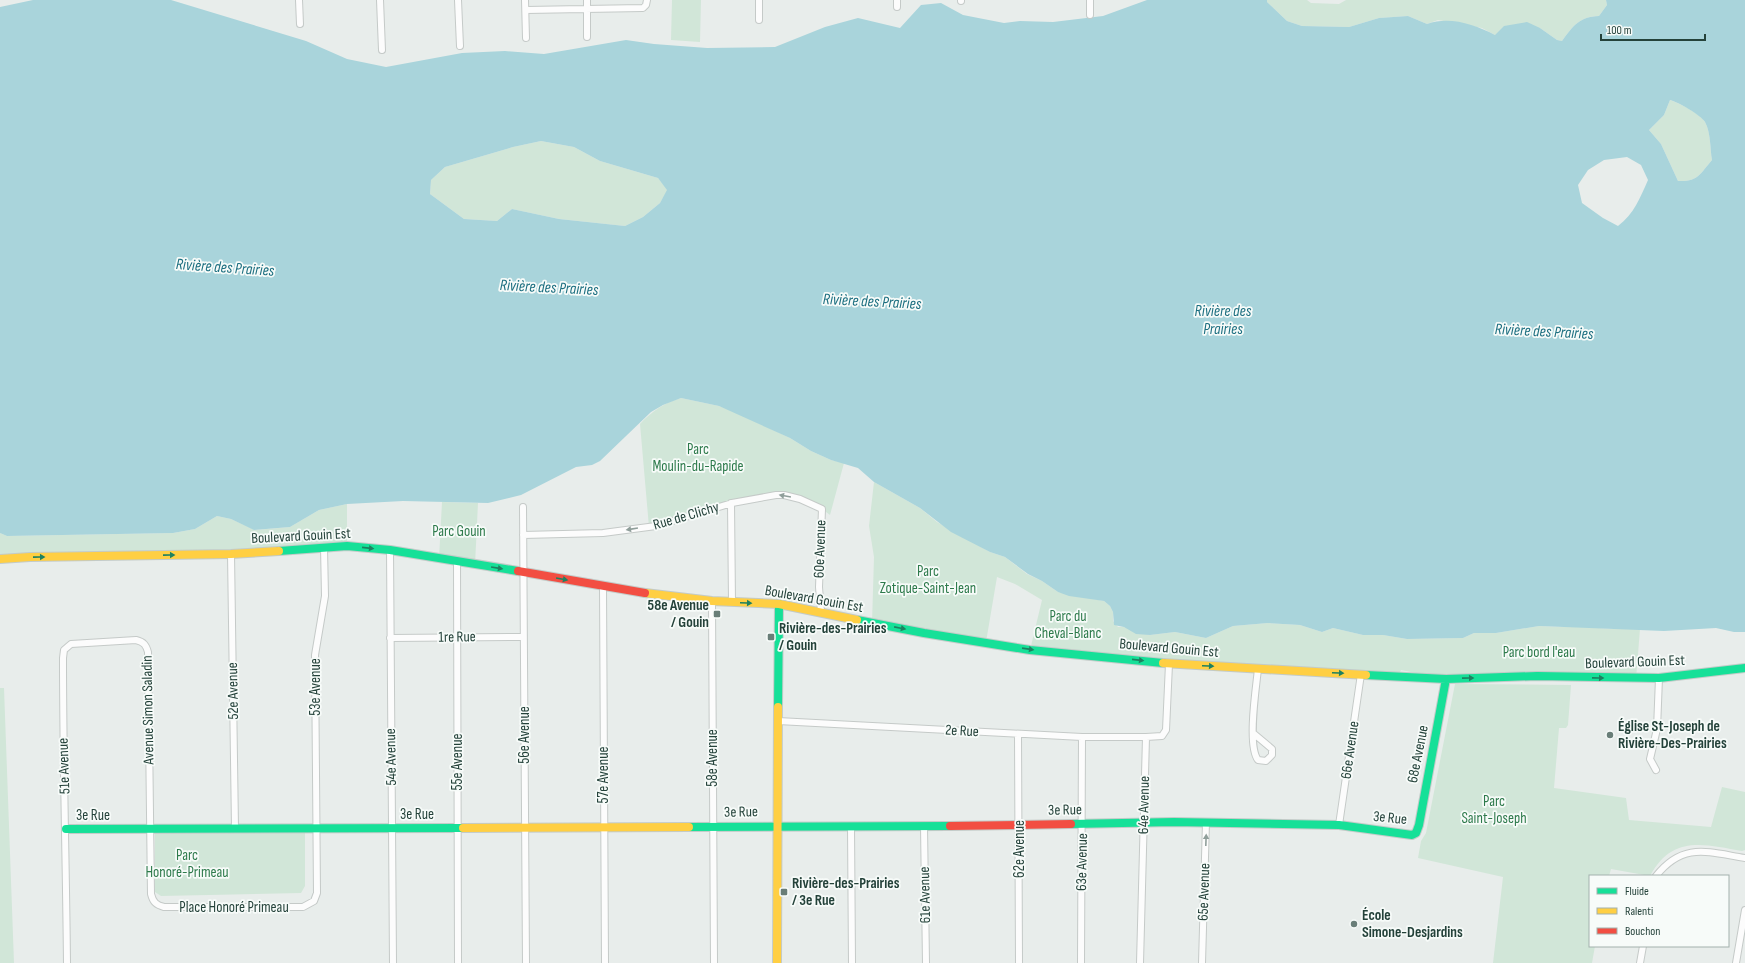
<svg xmlns="http://www.w3.org/2000/svg" width="1745" height="963" font-family="'Sofia Sans Condensed',sans-serif">
  <style>
    .green { fill: #d1e6d8 }
    .water { fill: #a9d4db; fill-rule: evenodd }
    .lines { fill: none; stroke-linecap: round; stroke-linejoin: round }
    .street-casing { stroke: #c5cac8; stroke-width: 8 }
    .fast-casing { stroke: #c3cbc8; stroke-width: 10 }
    .slow-casing { stroke: #c3cbc8; stroke-width: 10 }
    .jam-casing { stroke: #c3cbc8; stroke-width: 10 }
    .street { stroke: #fcfcfc; stroke-width: 6 }
    .fast { stroke: #16e098; stroke-width: 8 }
    .slow { stroke: #ffcf43; stroke-width: 8 }
    .jam { stroke: #f24e42; stroke-width: 8 }
    .oneway { fill: #909f9b }
    .oneway2 { fill: #1e8160 }
    .poi-dot { fill: #697e78; stroke: #f7fbf9; stroke-width: 1.5 }
    .labels { text-anchor: middle; dominant-baseline: central; stroke-width: 3.5; stroke-linejoin: round; paint-order: stroke }
    .park-label { font-size: 15px; fill: #2d7a4b; stroke: #f7fbf9 }
    .street-label { font-size: 15px; fill: #24423a; stroke: #f7fbf9 }
    .poi-label { font-size: 15px; font-weight: bold; fill: #24423a; stroke: #f7fbf9; text-anchor: start }
    .water-label { font-size: 16px; font-style: italic; fill: #1c6f80; stroke: #f7fbf9 }
  </style>
  <rect width="100%" height="100%" fill="#e8edeb"/>
  <path class="green" d="M 672,0 L 701,0 L 700,42 L 671,40 Z
    M 1267,0 L 1307,0 L 1311,3 L 1339,4 L 1346,0 L 1606,0 L 1607,5 L 1599,16 C 1579,17 1574,25 1562,41 L 1557,40 L 1540,28 L 1495,35 L 1482,28 L 1438,20 L 1427,24 L 1408,16 L 1379,18 L 1349,27 L 1302,26 L 1287,21 L 1267,2 Z
    M 1670,100 C 1679,103 1701,114 1705,122 C 1711,133 1710,149 1712,160 C 1700,174 1698,182 1678,181 L 1661,144 L 1649,130 L 1664,115 Z
    M 541,141 L 574,147 L 600,161 L 658,178 L 668,190 L 660,203 L 643,217 L 625,226 L 559,219 L 512,209 L 497,221 L 464,219 L 430,194 L 431,180 L 445,167 L 513,147 Z
    M 681,398 L 719,406 L 733,411 L 790,438 L 811,451 L 831,460 L 844,463 L 830,515 L 822,509 L 776,495 L 649,527 L 640,424 C 652,411 664,403 681,398 Z
    M 874,482 L 920,508 L 937,522 L 990,552 L 1005,557 L 1027,574 L 1042,581 L 1058,592 L 1104,601 L 1110,606 L 1113,612 L 1113,621 L 1118,627 L 1124,627 L 1150,635 L 1175,632 L 1206,638 L 1233,626 L 1268,623 L 1300,625 L 1322,632 L 1333,628 L 1363,635 L 1383,635 L 1407,639 L 1463,638 L 1474,633 L 1496,633 L 1539,626 L 1560,627 L 1579,626 L 1609,629 L 1640,629 L 1636,679 L 1446,679 L 1401,670 L 1400,672 L 1361,674 L 1258,669 L 1030,650 L 1042,600 L 1015,584 L 997,577 L 986,642 L 872,623 L 874,557 L 869,526 Z
    M 442,502 L 478,503 L 475,565 L 439,559 Z
    M 347,504 L 347,546 L 0,560 L 0,533 L 7,536 L 173,533 L 195,529 L 217,516 L 231,519 L 255,530 L 290,527 L 319,510 Z
    M 1455,684 L 1571,685 L 1568,725 L 1566,728 L 1559,728 L 1554,788 L 1626,798 L 1629,820 L 1711,827 L 1722,787 L 1745,792 L 1745,850 L 1742,851 C 1703,844 1672,835 1650,876 L 1611,869 L 1609,876 L 1590,876 L 1590,946 L 1595,946 L 1592,963 L 1493,963 L 1503,877 L 1418,858 L 1421,841 L 1426,833 Z
    M 0,688 L 4,688 L 14,963 L 0,963 Z
    M 155,833 L 305,833 L 305,886 L 301,893 L 161,896 L 155,892 Z"/>
  <path class="water" d="M 33,0 L 171,0 L 306,41 L 347,59 L 386,67 L 462,53 L 505,51 L 544,54 L 626,40 L 654,44 L 707,48 L 775,47 L 825,27 L 858,18 L 900,28 L 921,5 L 941,3 L 963,15 L 1004,23 L 1020,21 L 1053,22 L 1103,16 L 1147,0 L 1267,0 L 1267,2 L 1287,21 L 1302,26 L 1349,27 L 1379,18 L 1408,16 L 1427,24 C 1449,16 1474,24 1495,35 L 1504,26 L 1527,22 L 1540,28 L 1557,40 L 1562,41 C 1574,25 1579,17 1599,16 L 1607,5 L 1606,0 L 1745,0 L 1745,632 L 1734,632 L 1716,628 L 1664,631 L 1539,626 L 1496,633 L 1474,633 L 1463,638 L 1407,639 L 1383,635 L 1363,635 L 1333,628 L 1322,632 L 1300,625 L 1268,623 L 1233,626 L 1206,638 L 1175,632 L 1150,635 L 1136,634 L 1124,627 L 1114,625 L 1113,612 L 1110,606 L 1104,601 L 1069,596 L 1058,592 L 1042,581 L 1028,574 L 1005,557 L 990,552 L 951,532 L 920,508 L 874,482 L 858,468 L 831,460 L 811,451 L 790,438 L 719,406 L 681,398 L 663,405 L 651,412 L 600,461 L 592,465 L 576,467 L 521,495 L 488,503 L 403,501 L 347,504 L 319,510 L 290,527 L 254,530 L 231,519 L 217,516 L 195,529 L 173,533 L 7,536 L 0,533 L 0,7 ZM 1670,100 C 1678,102 1701,115 1705,122 C 1711,133 1710,149 1712,160 C 1700,174 1698,182 1678,181 L 1661,144 L 1649,130 L 1664,115 ZM 541,141 L 574,147 L 600,161 L 658,178 L 667,190 L 660,203 L 643,217 L 625,226 L 559,219 L 512,209 L 497,221 L 464,219 L 430,194 L 431,180 L 445,167 L 513,147 ZM 1627,157 L 1641,165 L 1648,180 C 1640,198 1634,214 1618,226 L 1603,218 L 1582,203 L 1578,185 L 1588,170 L 1604,160 Z"/>
  <g class="lines">
    <g class="street-casing">
      <path id="street" d="M 299,0 L 300,24
        M 380,0 L 382,50
        M 458,0 L 460,46
        M 525,0 L 526,38
        M 587,0 L 587,37
        M 759,0 L 759,20
        M 897,0 L 897,7
        M 961,0 L 961,1
        M 1090,0 L 1090,15
        M 526,10 L 643,8 L 646,5 L 647,0
        M 731,503 L 732,602
        M 523,507 L 526,963
        M 523,535 L 603,533 L 656,526 L 732,503 L 776,495 L 784,495 L 800,499 L 822,509 L 819,587 L 821,612
        M 390,550 L 393,963
        M 231,554 L 235,828
        M 457,562 L 458,963
        M 603,587 L 605,963
        M 712,601 L 714,963
        M 390,638 L 523,637
        M 778,721 L 1082,737 L 1146,737
        M 1253,733 L 1272,749 L 1272,755 L 1266,761 L 1258,760 C 1247,746 1256,688 1258,669
        M 1018,734 L 1019,963
        M 1656,770 L 1650,759 L 1657,729 L 1659,678
        M 1339,825 L 1361,674
        M 851,826 L 852,963
        M 924,826 L 926,963
        M 1656,876 C 1683,842 1707,852 1745,858
        M 67,963 C 66,861 63,760 63,658 L 64,650 L 71,644 L 136,640 C 144,642 146,645 148,652 L 151,894 C 153,902 156,905 164,907 L 303,907 L 314,901 L 317,893 L 315,655 L 325,596 L 324,547
        M 1081,963 L 1082,737
        M 1140,963 L 1146,737 L 1162,736 L 1166,730 L 1169,664
        M 1202,963 L 1206,822
        M 1640,963 L 1643,946
        M 1736,963 L 1745,910"/>
    </g>
    <g class="fast-casing">
      <path id="fast" d="M 279,551 L 347,546 L 390,550 L 518,571
        M 857,620 L 924,633 L 1030,650 L 1163,663
        M 1366,675 L 1446,679 L 1537,676 L 1659,678 L 1745,668
        M 778,707 L 779,604
        M 1071,824 L 1174,822 L 1339,825 L 1412,835 L 1416,833 L 1419,825 L 1446,679
        M 689,827 L 950,826
        M 66,829 L 463,828"/>
    </g>
    <g class="slow-casing">
      <path id="slow" d="M 0,559 L 30,557 L 231,554 L 279,551
        M 645,593 L 712,601 L 779,604 L 857,620
        M 1163,663 L 1366,675
        M 463,828 L 689,827
        M 777,963 L 778,707"/>
    </g>
    <g class="jam-casing">
      <path id="jam" d="M 518,571 L 645,593
        M 950,826 L 1071,824"/>
    </g>
    <use href="#street" class="street"/>
    <use href="#fast" class="fast"/>
    <use href="#slow" class="slow"/>
    <use href="#jam" class="jam"/>
  </g>
  <defs><path id="oneway-solid" d="M-6-.8H1V-3.2L6.5 0L1 3.2V.8H-6Z"/></defs>
  <g class="oneway">
    <use href="#oneway-solid" transform="translate(785 496) rotate(-170)"/>
    <use href="#oneway-solid" transform="translate(632 529) rotate(171)"/>
    <use href="#oneway-solid" transform="translate(1206 840) rotate(-88)"/>
  </g>
  <g class="oneway2">
    <use href="#oneway-solid" transform="translate(368 548) rotate(6)"/>
    <use href="#oneway-solid" transform="translate(169 555) rotate(-1)"/>
    <use href="#oneway-solid" transform="translate(39 557) rotate(-1)"/>
    <use href="#oneway-solid" transform="translate(497 568) rotate(9)"/>
    <use href="#oneway-solid" transform="translate(562 579) rotate(10)"/>
    <use href="#oneway-solid" transform="translate(746 603) rotate(2)"/>
    <use href="#oneway-solid" transform="translate(900 628) rotate(11)"/>
    <use href="#oneway-solid" transform="translate(1028 649) rotate(8)"/>
    <use href="#oneway-solid" transform="translate(1138 660) rotate(6)"/>
    <use href="#oneway-solid" transform="translate(1208 666) rotate(3)"/>
    <use href="#oneway-solid" transform="translate(1338 673) rotate(3)"/>
    <use href="#oneway-solid" transform="translate(1468 678) rotate(-1)"/>
    <use href="#oneway-solid" transform="translate(1598 678) rotate(1)"/>
  </g>
  <g class="poi-dot">
    <rect x="713" y="610" width="8" height="8" rx="2"/>
    <rect x="767" y="633" width="8" height="8" rx="2"/>
    <circle cx="1610" cy="735" r="4"/>
    <rect x="780" y="888" width="8" height="8" rx="2"/>
    <circle cx="1354" cy="924" r="4"/>
  </g>
  <g class="labels">
    <g class="park-label">
      <text x="698" y="449">Parc<tspan x="698" dy="17">Moulin-du-Rapide</tspan></text>
      <text x="459" y="531">Parc Gouin</text>
      <text x="928" y="571">Parc<tspan x="928" dy="17">Zotique-Saint-Jean</tspan></text>
      <text x="1068" y="616">Parc du<tspan x="1068" dy="17">Cheval-Blanc</tspan></text>
      <text x="1539" y="652">Parc bord l'eau</text>
      <text x="1494" y="801">Parc<tspan x="1494" dy="17">Saint-Joseph</tspan></text>
      <text x="187" y="855">Parc<tspan x="187" dy="17">Honoré-Primeau</tspan></text>
    </g>
    <g class="street-label">
      <text transform="translate(686 516) rotate(-16)">Rue de Clichy</text>
      <text transform="translate(301 536) rotate(-3)">Boulevard Gouin Est</text>
      <text transform="translate(820 549) rotate(-88)">60e Avenue</text>
      <text transform="translate(814 599) rotate(10)">Boulevard Gouin Est</text>
      <text transform="translate(457 637) rotate(-1)">1re Rue</text>
      <text transform="translate(1169 648) rotate(5)">Boulevard Gouin Est</text>
      <text transform="translate(1635 662) rotate(-2)">Boulevard Gouin Est</text>
      <text transform="translate(315 687) rotate(-90)">53e Avenue</text>
      <text transform="translate(233 691) rotate(-91)">52e Avenue</text>
      <text transform="translate(148 710) rotate(-91)">Avenue Simon Saladin</text>
      <text transform="translate(962 731) rotate(3)">2e Rue</text>
      <text transform="translate(524 735) rotate(-90)">56e Avenue</text>
      <text transform="translate(1350 750) rotate(-82)">66e Avenue</text>
      <text transform="translate(1418 754) rotate(-79)">68e Avenue</text>
      <text transform="translate(391 757) rotate(-91)">54e Avenue</text>
      <text transform="translate(712 758) rotate(-90)">58e Avenue</text>
      <text transform="translate(457 762) rotate(-90)">55e Avenue</text>
      <text transform="translate(64 766) rotate(-92)">51e Avenue</text>
      <text transform="translate(603 775) rotate(-90)">57e Avenue</text>
      <text transform="translate(1144 805) rotate(-89)">64e Avenue</text>
      <text transform="translate(1065 810) rotate(-1)">3e Rue</text>
      <text transform="translate(741 812) rotate(-1)">3e Rue</text>
      <text x="417" y="814">3e Rue</text>
      <text x="93" y="815">3e Rue</text>
      <text transform="translate(1390 818) rotate(6)">3e Rue</text>
      <text transform="translate(1019 849) rotate(-90)">62e Avenue</text>
      <text transform="translate(1082 862) rotate(-89)">63e Avenue</text>
      <text transform="translate(1204 892) rotate(-88)">65e Avenue</text>
      <text transform="translate(925 895) rotate(-91)">61e Avenue</text>
      <text x="234" y="907">Place Honoré Primeau</text>
    </g>
    <g class="poi-label">
      <text x="709" y="605" text-anchor="end">58e Avenue<tspan x="709" dy="17">/ Gouin</tspan></text>
      <text x="779" y="628">Rivière-des-Prairies<tspan x="779" dy="17">/ Gouin</tspan></text>
      <text x="1618" y="726">Église St-Joseph de<tspan x="1618" dy="17">Rivière-Des-Prairies</tspan></text>
      <text x="792" y="883">Rivière-des-Prairies<tspan x="792" dy="17">/ 3e Rue</tspan></text>
      <text x="1362" y="915">École<tspan x="1362" dy="17">Simone-Desjardins</tspan></text>
    </g>
    <g class="water-label">
      <text transform="translate(225 268) rotate(4)">Rivière des Prairies</text>
      <text transform="translate(549 288) rotate(3)">Rivière des Prairies</text>
      <text transform="translate(872 302) rotate(3)">Rivière des Prairies</text>
      <text x="1223" y="311">Rivière des<tspan x="1223" dy="18">Prairies</tspan></text>
      <text transform="translate(1544 332) rotate(3)">Rivière des Prairies</text>
    </g>
  </g>
  <rect x="1589" y="875" width="140" height="72" fill="#f7fbf9" stroke="#a3b1ad"/>
  <rect x="1597" y="888" width="20" height="6" fill="#16e098" stroke="#a3b1ad"/>
  <text x="1625" y="895" font-size="12" fill="#24423a">Fluide</text>
  <rect x="1597" y="908" width="20" height="6" fill="#ffcf43" stroke="#a3b1ad"/>
  <text x="1625" y="915" font-size="12" fill="#24423a">Ralenti</text>
  <rect x="1597" y="928" width="20" height="6" fill="#f24e42" stroke="#a3b1ad"/>
  <text x="1625" y="935" font-size="12" fill="#24423a">Bouchon</text>
  <path d="M1601 34v6h104v-6" fill="none" stroke="#24423a" stroke-width="2"/>
  <text x="1607" y="34" font-size="12" fill="#24423a" stroke="#f7fbf9" stroke-width="3" paint-order="stroke">100 m</text>
</svg>
